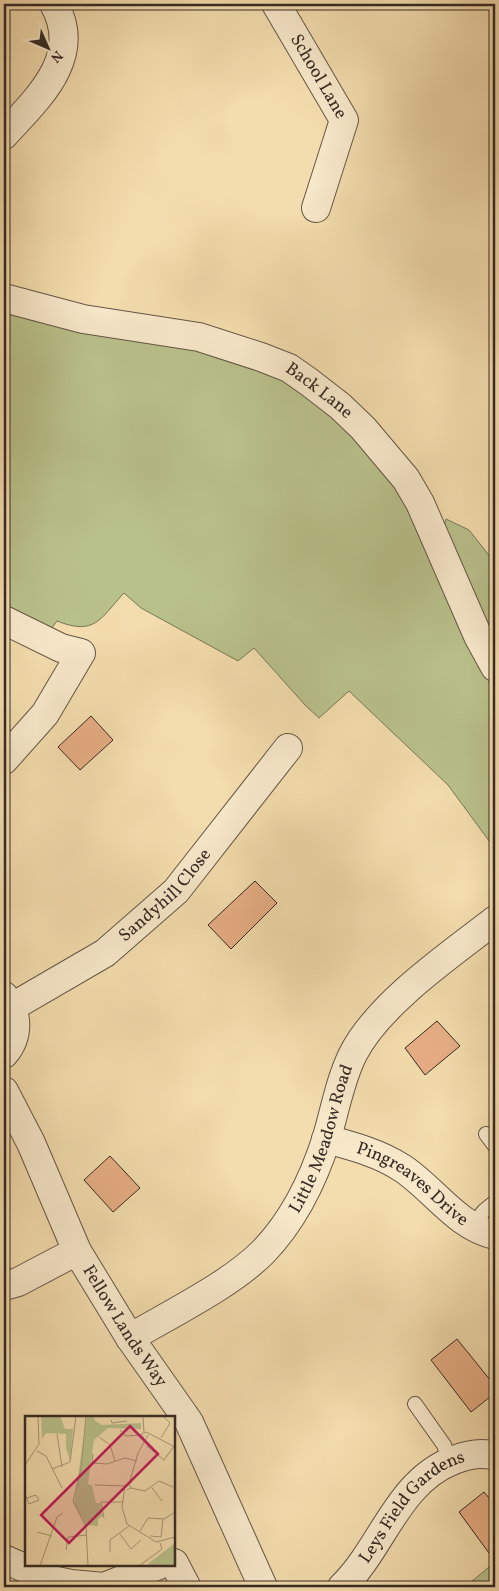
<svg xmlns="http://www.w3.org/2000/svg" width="499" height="1591" font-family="Vollkorn,serif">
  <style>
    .green { fill: #b9c18b; stroke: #787658 }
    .building { fill: #e7ae85; stroke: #362a24 }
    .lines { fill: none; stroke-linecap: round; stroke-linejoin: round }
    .service-casing { stroke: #655646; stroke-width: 16 }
    .minor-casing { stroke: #655646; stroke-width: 30 }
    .service { stroke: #f7e8ca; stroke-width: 14 }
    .minor { stroke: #f7e8ca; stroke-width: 28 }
    .labels { text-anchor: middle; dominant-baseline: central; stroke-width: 4.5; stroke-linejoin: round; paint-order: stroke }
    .street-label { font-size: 18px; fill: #362a24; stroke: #f7e8ca }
    .inset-road { fill: none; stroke: #a79576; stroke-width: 1 }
    .view { fill: #c2185b; fill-opacity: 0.15; stroke: #c2185b; stroke-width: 2.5 }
    .inset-edge { fill: none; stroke: #362a24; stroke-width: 2.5 }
  </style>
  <rect width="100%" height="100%" fill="#f3dcad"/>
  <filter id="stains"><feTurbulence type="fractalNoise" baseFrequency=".004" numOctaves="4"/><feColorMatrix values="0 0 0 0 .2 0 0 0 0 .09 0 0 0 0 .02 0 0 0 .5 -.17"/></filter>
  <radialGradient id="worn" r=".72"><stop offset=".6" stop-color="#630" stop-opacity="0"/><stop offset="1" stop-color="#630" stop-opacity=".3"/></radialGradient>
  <path class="green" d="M 6,310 L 30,320 L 91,334 L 197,350 L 261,365 L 307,393 L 358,438 L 396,478 L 457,622 L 495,692 L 495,849 L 448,785 L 349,691 L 319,718 L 305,705 L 254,648 L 238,661 L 141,608 L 124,593 C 100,619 95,636 57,621 L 51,629 L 4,609 L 4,311 Z
    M 446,519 L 469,530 L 495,563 L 495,655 L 441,537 Z
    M 495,1562 L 495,1587 L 465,1587 Z"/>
  <path class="building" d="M 91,716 L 113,740 L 80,770 L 58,747 Z
    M 255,881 L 277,903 L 231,949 L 208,925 Z
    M 437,1021 L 460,1046 L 425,1075 L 405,1048 Z
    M 110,1156 L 140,1188 L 113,1212 L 84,1180 Z
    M 457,1339 L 495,1386 L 495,1393 L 471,1412 L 431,1360 Z
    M 484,1492 L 495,1505 L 495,1547 L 489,1553 L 459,1512 Z"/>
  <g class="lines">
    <g class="service-casing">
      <path id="service" d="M 486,1134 L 495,1146
        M 473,1225 L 484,1211 L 495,1202
        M 415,1404 L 444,1445 L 450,1461"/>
    </g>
    <g class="minor-casing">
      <g id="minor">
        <path id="s1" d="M 276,4 L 344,120 L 316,208"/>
        <path d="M 4,135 C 38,98 84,57 54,4"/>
        <path id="s2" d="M 4,298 L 83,319 L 199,337 L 261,357 L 289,368 L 309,382 L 340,406 L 363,428 L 406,479 L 420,503 L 478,636 L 495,667"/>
        <path d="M 4,620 L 61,648 L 81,653 L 45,714 L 4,760"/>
        <path d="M 4,996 C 19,1013 19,1037 4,1054"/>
        <path id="s3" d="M 12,1007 L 105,953 L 176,891 L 288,748"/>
        <path id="s4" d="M 4,1091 L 31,1143 L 77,1251 L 130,1338 L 189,1422 L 263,1587"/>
        <path id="s5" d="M 326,1139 C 352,1146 379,1153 402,1168 C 433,1188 457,1227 495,1235"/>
        <path d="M 4,1286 L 18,1282 L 77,1251"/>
        <path id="s6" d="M 130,1338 C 172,1313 230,1285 263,1252 C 294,1220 314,1178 327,1137 C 335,1110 340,1080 353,1054 C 379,1003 450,955 495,920"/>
        <path d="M 4,1559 L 52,1580 L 71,1584 L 104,1587 L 159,1565"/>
        <path d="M 174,1563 L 186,1586"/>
        <path id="s7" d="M 342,1587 C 383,1547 397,1482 454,1460 C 467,1455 482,1452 495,1456"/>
      </g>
    </g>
    <use href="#service" class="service"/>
    <use href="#minor" class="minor"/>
  </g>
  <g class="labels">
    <g class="street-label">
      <text stroke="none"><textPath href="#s1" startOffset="84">School Lane</textPath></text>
      <text stroke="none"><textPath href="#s2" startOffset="332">Back Lane</textPath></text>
      <text stroke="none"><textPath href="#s3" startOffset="191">Sandyhill Close</textPath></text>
      <text stroke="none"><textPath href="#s6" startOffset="288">Little Meadow Road</textPath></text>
      <text stroke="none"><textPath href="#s5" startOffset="99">Pingreaves Drive</textPath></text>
      <text stroke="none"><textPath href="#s4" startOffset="265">Fellow Lands Way</textPath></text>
      <text stroke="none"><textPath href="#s7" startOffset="108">Leys Field Gardens</textPath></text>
    </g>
  </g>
  <g transform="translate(25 1416)">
    <rect width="150" height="150" fill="#f3dcad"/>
    <path d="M 35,0 L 40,13 L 48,13 L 45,45 L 41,32 L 41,18 L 21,17 L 17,23 L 16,0 ZM 62,0 L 69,0 L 70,5 L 77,9 L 116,7 L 116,13 L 83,12 L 69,24 L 63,68 L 67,69 L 71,87 L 75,87 L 78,100 L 73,103 L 73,110 L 61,109 L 49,88 ZM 150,127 L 150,150 L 124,150 L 123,148 Z" fill="#b9c18b"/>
    <path class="inset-road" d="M 61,0 L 56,53 L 48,85 L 61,111 L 63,150M 118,0 L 119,16M 86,4 L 87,7 L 102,5M 95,14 L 101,20 L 116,19M 32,18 L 37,51M 74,21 L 85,29 L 90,45M 119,22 L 116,18 L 121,16 L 150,31M 136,22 L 145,7 L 138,0M 122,30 L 139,44 L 149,30M 12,35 L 21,40 L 37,72M 68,38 L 67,47 L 82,48 L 100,42 L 112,45M 0,49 L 14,28 L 13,0M 27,53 L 45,46 L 51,0M 104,68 L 100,70 L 97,91 L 102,108 L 131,126 L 150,121M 70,69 L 100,70M 106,72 L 120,75 L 134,65 L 148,71M 127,72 L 137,85M 102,74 L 106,72 L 104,68 L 113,37 L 123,19M 0,78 L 4,88 L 14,84 L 11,79 L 2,82M 79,102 L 76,86 L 98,86M 115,115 L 123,102 L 139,103 L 150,96M 12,116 L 27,120M 95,118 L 106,133 L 116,124M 125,120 L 136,121 L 138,103M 41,134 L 43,121 L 62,119M 85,136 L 85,124 L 104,110M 15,150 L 32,101 L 38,97M 114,150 L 137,133 L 135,127"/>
    <path class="view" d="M 105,10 L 133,38 L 44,127 L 16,99 Z"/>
    <rect width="150" height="150" class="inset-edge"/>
  </g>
  <rect width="499" height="1591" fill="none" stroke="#f3dcad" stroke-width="20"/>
  <rect x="5" y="5" width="489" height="1581" fill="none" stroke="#362a24" stroke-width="2.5"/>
  <rect x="10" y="10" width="479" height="1571" fill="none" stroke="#362a24"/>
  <g transform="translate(48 48) rotate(135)" stroke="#f7e8ca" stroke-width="4" paint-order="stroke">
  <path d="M0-4L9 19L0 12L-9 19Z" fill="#362a24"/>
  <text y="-8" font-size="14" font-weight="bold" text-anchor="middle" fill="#362a24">N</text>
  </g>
  <rect width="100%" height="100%" filter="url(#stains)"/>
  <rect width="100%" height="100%" fill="url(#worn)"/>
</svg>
